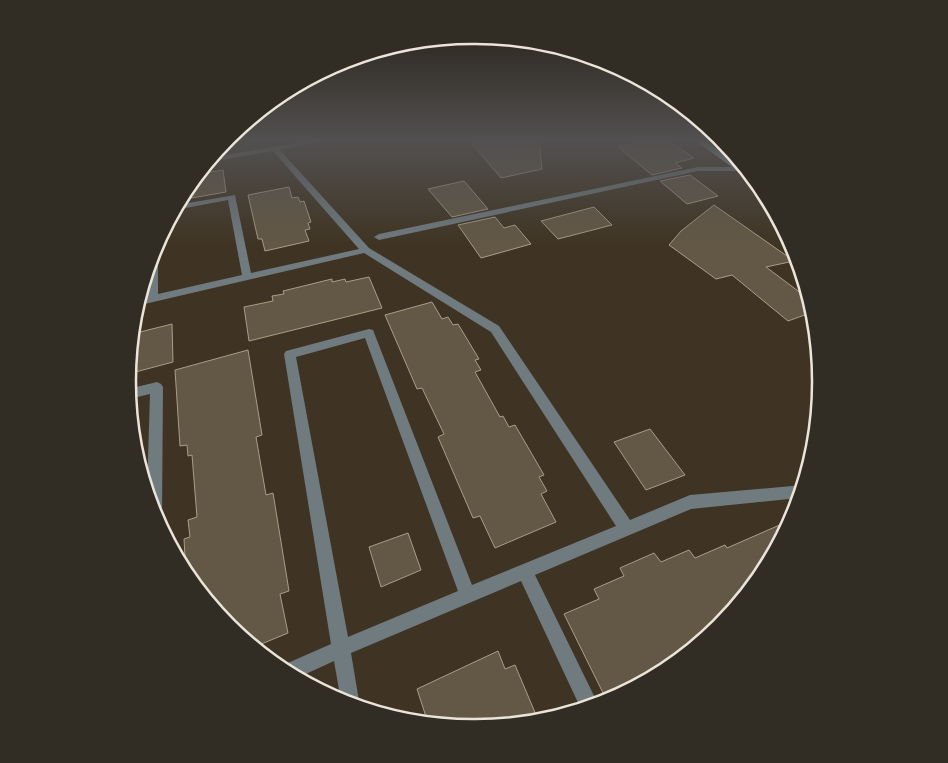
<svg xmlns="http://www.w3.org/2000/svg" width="948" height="763" font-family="Raleway,sans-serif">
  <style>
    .building { fill: #635845; stroke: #aa9e8a }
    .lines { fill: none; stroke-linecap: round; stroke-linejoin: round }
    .minor { fill: #707b80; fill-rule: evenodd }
    .major { fill: #a9bfc8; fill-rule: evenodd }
    .rim { fill: none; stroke: #eae4d9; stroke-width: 2.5 }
  </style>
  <rect width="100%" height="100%" fill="#3f3423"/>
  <path class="building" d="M 468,139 L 539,139 L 542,169 L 501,178 Z
    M 652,139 L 666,139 L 694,158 L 675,163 L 682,168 L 652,175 L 618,147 Z
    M 223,170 L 226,192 L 180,200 L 198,174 Z
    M 690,175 L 718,196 L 687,204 L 660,181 Z
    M 464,181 L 488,209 L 452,217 L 428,189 Z
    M 289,187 L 292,198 L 298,197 L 300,202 L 304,201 L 311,222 L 308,223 L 310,229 L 305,230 L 309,241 L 265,251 L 262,239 L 258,239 L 248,195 Z
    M 714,205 L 794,261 L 766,267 L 810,300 L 813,312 L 788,321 L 732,275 L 716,279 L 669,245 L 681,231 Z
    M 594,207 L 612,225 L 558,239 L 541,221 Z
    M 495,217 L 504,228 L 515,225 L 531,244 L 481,258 L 458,225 Z
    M 369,277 L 382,308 L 249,341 L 244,307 L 273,301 L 272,296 L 284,294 L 283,291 L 332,279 L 332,282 L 345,279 L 346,282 Z
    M 432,302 L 442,319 L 448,317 L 453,325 L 458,324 L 479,359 L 475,360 L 481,370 L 475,372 L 500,417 L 503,416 L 509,427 L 515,425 L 544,475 L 539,477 L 547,491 L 541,494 L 556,522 L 495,548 L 480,516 L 473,518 L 438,437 L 444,434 L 422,388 L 417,389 L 385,315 Z
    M 172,324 L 173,362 L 128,374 L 132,334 Z
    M 248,350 L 262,435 L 256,437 L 266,495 L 273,493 L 289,591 L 280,594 L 288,633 L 254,647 L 229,626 L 186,574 L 184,539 L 190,537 L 188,520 L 197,517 L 192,455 L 188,456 L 187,445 L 180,446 L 175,370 Z
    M 650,429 L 685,475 L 646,490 L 614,442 Z
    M 791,520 L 762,574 L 719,627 L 666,670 L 607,701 L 564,614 L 599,599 L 594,589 L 624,576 L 620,568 L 654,553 L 661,562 L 689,550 L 695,558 L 725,545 L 727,548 Z
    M 408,533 L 421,570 L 381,587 L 369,547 Z
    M 498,651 L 505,669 L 515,665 L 539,722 L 474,728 L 428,723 L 417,689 Z"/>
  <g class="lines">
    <path class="minor" d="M 320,139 L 337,139 L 280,150 L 369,248 L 499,326 L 630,520 L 690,495 L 803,485 L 799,498 L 691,509 L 535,575 L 598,704 L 581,709 L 521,581 L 351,653 L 360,707 L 341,701 L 334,661 L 297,678 L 281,669 L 281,666 L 331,644 L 284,354 L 286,351 L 369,329 L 373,330 L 472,585 L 616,526 L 491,332 L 364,253 L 136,306 L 139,299 L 148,297 L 148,269 L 154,250 L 158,253 L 158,294 L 242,275 L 228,200 L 175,210 L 177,205 L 235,195 L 251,273 L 359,249 L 273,151 L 208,162 L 212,157 ZM 365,338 L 458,591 L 348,637 L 296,357 Z
      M 698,167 L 744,167 L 747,171 L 698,171 L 379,240 L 374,237 L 379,234 Z
      M 157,382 L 161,384 L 163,387 L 162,515 L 157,521 L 147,492 L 150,394 L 129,399 L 128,389 Z"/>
    <path class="major" d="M 693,139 L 702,139 L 746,169 L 755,180 L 750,180 Z"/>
  </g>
  <linearGradient id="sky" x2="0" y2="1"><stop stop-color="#231d13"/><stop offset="0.57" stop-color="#525050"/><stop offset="1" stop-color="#525050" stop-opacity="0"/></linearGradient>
  <rect width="948" height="246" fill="url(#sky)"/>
  <path d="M0 0H948V763H0ZM473 44H475A337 337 0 0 1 812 381V382A337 337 0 0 1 475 719H473A337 337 0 0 1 136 382V381A337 337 0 0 1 473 44Z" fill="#312d25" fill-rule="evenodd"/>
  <path class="rim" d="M473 44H475A337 337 0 0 1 812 381V382A337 337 0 0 1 475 719H473A337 337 0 0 1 136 382V381A337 337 0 0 1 473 44Z"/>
</svg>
